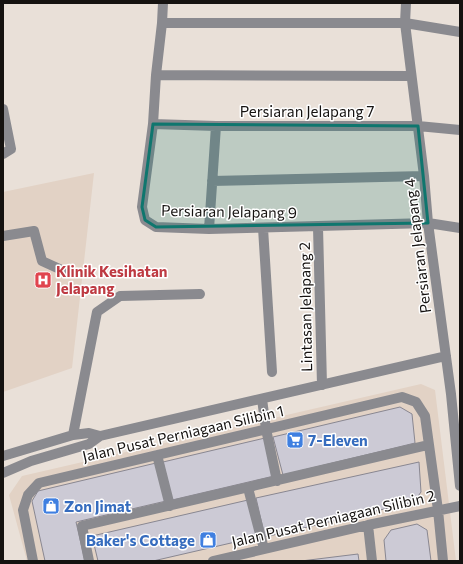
<svg xmlns="http://www.w3.org/2000/svg" width="463" height="564" font-family="Commissioner,sans-serif">
  <style>
    .built { fill: #e2d2c5 }
    .building { fill: #cccad5; stroke: #898791 }
    .lines { fill: none; stroke-linecap: round; stroke-linejoin: round }
    .minor { stroke: #8a8a8f; stroke-width: 10 }
    .marked { fill: #0f766e; fill-opacity: 0.2; stroke: #0f766e; stroke-width: 3; stroke-linejoin: round }
    .labels { text-anchor: middle; dominant-baseline: central; stroke-width: 3; stroke-linejoin: round; paint-order: stroke }
    .street-label { font-size: 15px; fill: #151210; stroke: #fff }
    .health-label { font-size: 15px; font-weight: bold; fill: #be3a42; stroke: #fff; text-anchor: start }
    .shop-label { font-size: 15px; font-weight: bold; fill: #366cbe; stroke: #fff; text-anchor: start }
  </style>
  <rect width="100%" height="100%" fill="#e9e0d8"/>
  <path class="built" d="M 94,173 L 72,368 L 3,392 L 3,192 Z
    M 421,384 L 435,390 L 456,561 L 27,561 L 9,495 L 22,476 Z"/>
  <path class="building" d="M 400,407 L 412,414 L 415,443 L 283,475 L 273,437 Z
    M 265,438 L 274,476 L 172,500 L 163,462 Z
    M 419,462 L 421,492 L 414,502 L 265,537 L 256,498 Z
    M 156,463 L 166,501 L 76,522 L 85,561 L 45,561 L 32,501 L 38,491 Z
    M 248,500 L 257,537 L 153,561 L 98,561 L 92,536 Z
    M 417,524 L 427,530 L 431,561 L 386,561 L 384,540 L 391,530 Z
    M 358,554 L 359,561 L 301,561 Z"/>
  <g class="lines">
    <path class="minor" d="M 163,3 L 162,23 L 156,75 L 153,124 L 142,207 L 145,220 L 156,227 L 209,229 L 428,223 L 460,228
      M 406,3 L 405,23 L 424,176 L 428,223 L 451,394 L 460,486
      M 162,23 L 405,23 L 460,32
      M 156,75 L 411,76
      M 3,109 L 11,149 L 3,154
      M 153,124 L 216,126 L 418,126 L 460,130
      M 212,181 L 424,176
      M 318,227 L 322,385
      M 263,228 L 272,372
      M 209,229 L 216,126
      M 3,236 L 34,231 L 42,261 L 64,271
      M 262,399 L 266,429 L 277,481
      M 73,435 L 97,312 L 120,296 L 200,294
      M 157,455 L 170,506
      M 3,456 L 73,435 L 89,433 L 100,436
      M 3,473 L 31,461 L 89,444 L 100,436 L 446,356
      M 248,488 L 264,549
      M 368,525 L 372,561
      M 33,561 L 23,510 L 28,495 L 39,483 L 402,397 L 416,402 L 425,416 L 438,510 L 443,561
      M 89,561 L 82,526 L 428,445
      M 213,561 L 368,525 L 460,506"/>
  </g>
  <path class="marked" d="M 153,124 L 418,126 L 428,223 L 156,227 L 145,220 L 142,207 Z"/>
  <defs>
    <g id="hospital-square" transform="scale(0.9)"><rect x="-9" y="-9" width="18" height="18" rx="4" fill="#e0444e" stroke="#fff"/><path d="M-5-5h3v3.5h4V-5h3V5h-3V1.5h-4V5h-3Z" fill="#fff"/></g>
    <g id="supermarket-square" transform="scale(0.9)"><rect x="-9" y="-9" width="18" height="18" rx="4" fill="#3f7fe0" stroke="#fff"/><path d="M-6-5.5h2.5l.6 2H6L4.5 2H-2.5L-4.4-4H-6ZM-1.5 3.2a1.3 1.3 0 1 0 .1 0ZM3 3.2a1.3 1.3 0 1 0 .1 0Z" fill="#fff"/></g>
    <g id="shop-square" transform="scale(0.9)"><rect x="-9" y="-9" width="18" height="18" rx="4" fill="#3f7fe0" stroke="#fff"/><path d="M-5-2.5h2.3a2.7 3.5 0 0 1 5.4 0H5L5.5 6h-11ZM-1.5-2.5h3a1.5 2.3 0 0 0-3 0Z" fill="#fff"/></g>
  </defs>
  <g fill-rule="evenodd">
    <use href="#hospital-square" x="43" y="280"/>
    <use href="#supermarket-square" x="295" y="440"/>
    <use href="#shop-square" x="51" y="506"/>
    <use href="#shop-square" x="208" y="540"/>
  </g>
  <g class="labels">
    <g class="street-label">
      <text x="307" y="111">Persiaran Jelapang 7</text>
      <text transform="translate(229 211) rotate(1)">Persiaran Jelapang 9</text>
      <text transform="translate(417 246) rotate(-97)">Persiaran Jelapang 4</text>
      <text transform="translate(305 307) rotate(-91)">Lintasan Jelapang 2</text>
      <text transform="translate(183 433) rotate(-13)">Jalan Pusat Perniagaan Silibin 1</text>
      <text transform="translate(333 518) rotate(-13)">Jalan Pusat Perniagaan Silibin 2</text>
    </g>
    <g class="health-label">
      <text x="56" y="271">Klinik Kesihatan<tspan x="56" dy="17">Jelapang</tspan></text>
    </g>
    <g class="shop-label">
      <text x="308" y="440">7-Eleven</text>
      <text x="64" y="506">Zon Jimat</text>
      <text x="195" y="540" text-anchor="end">Baker's Cottage</text>
    </g>
  </g>
  <rect width="463" height="564" fill="none" stroke="#151210" stroke-width="8"/>
</svg>
